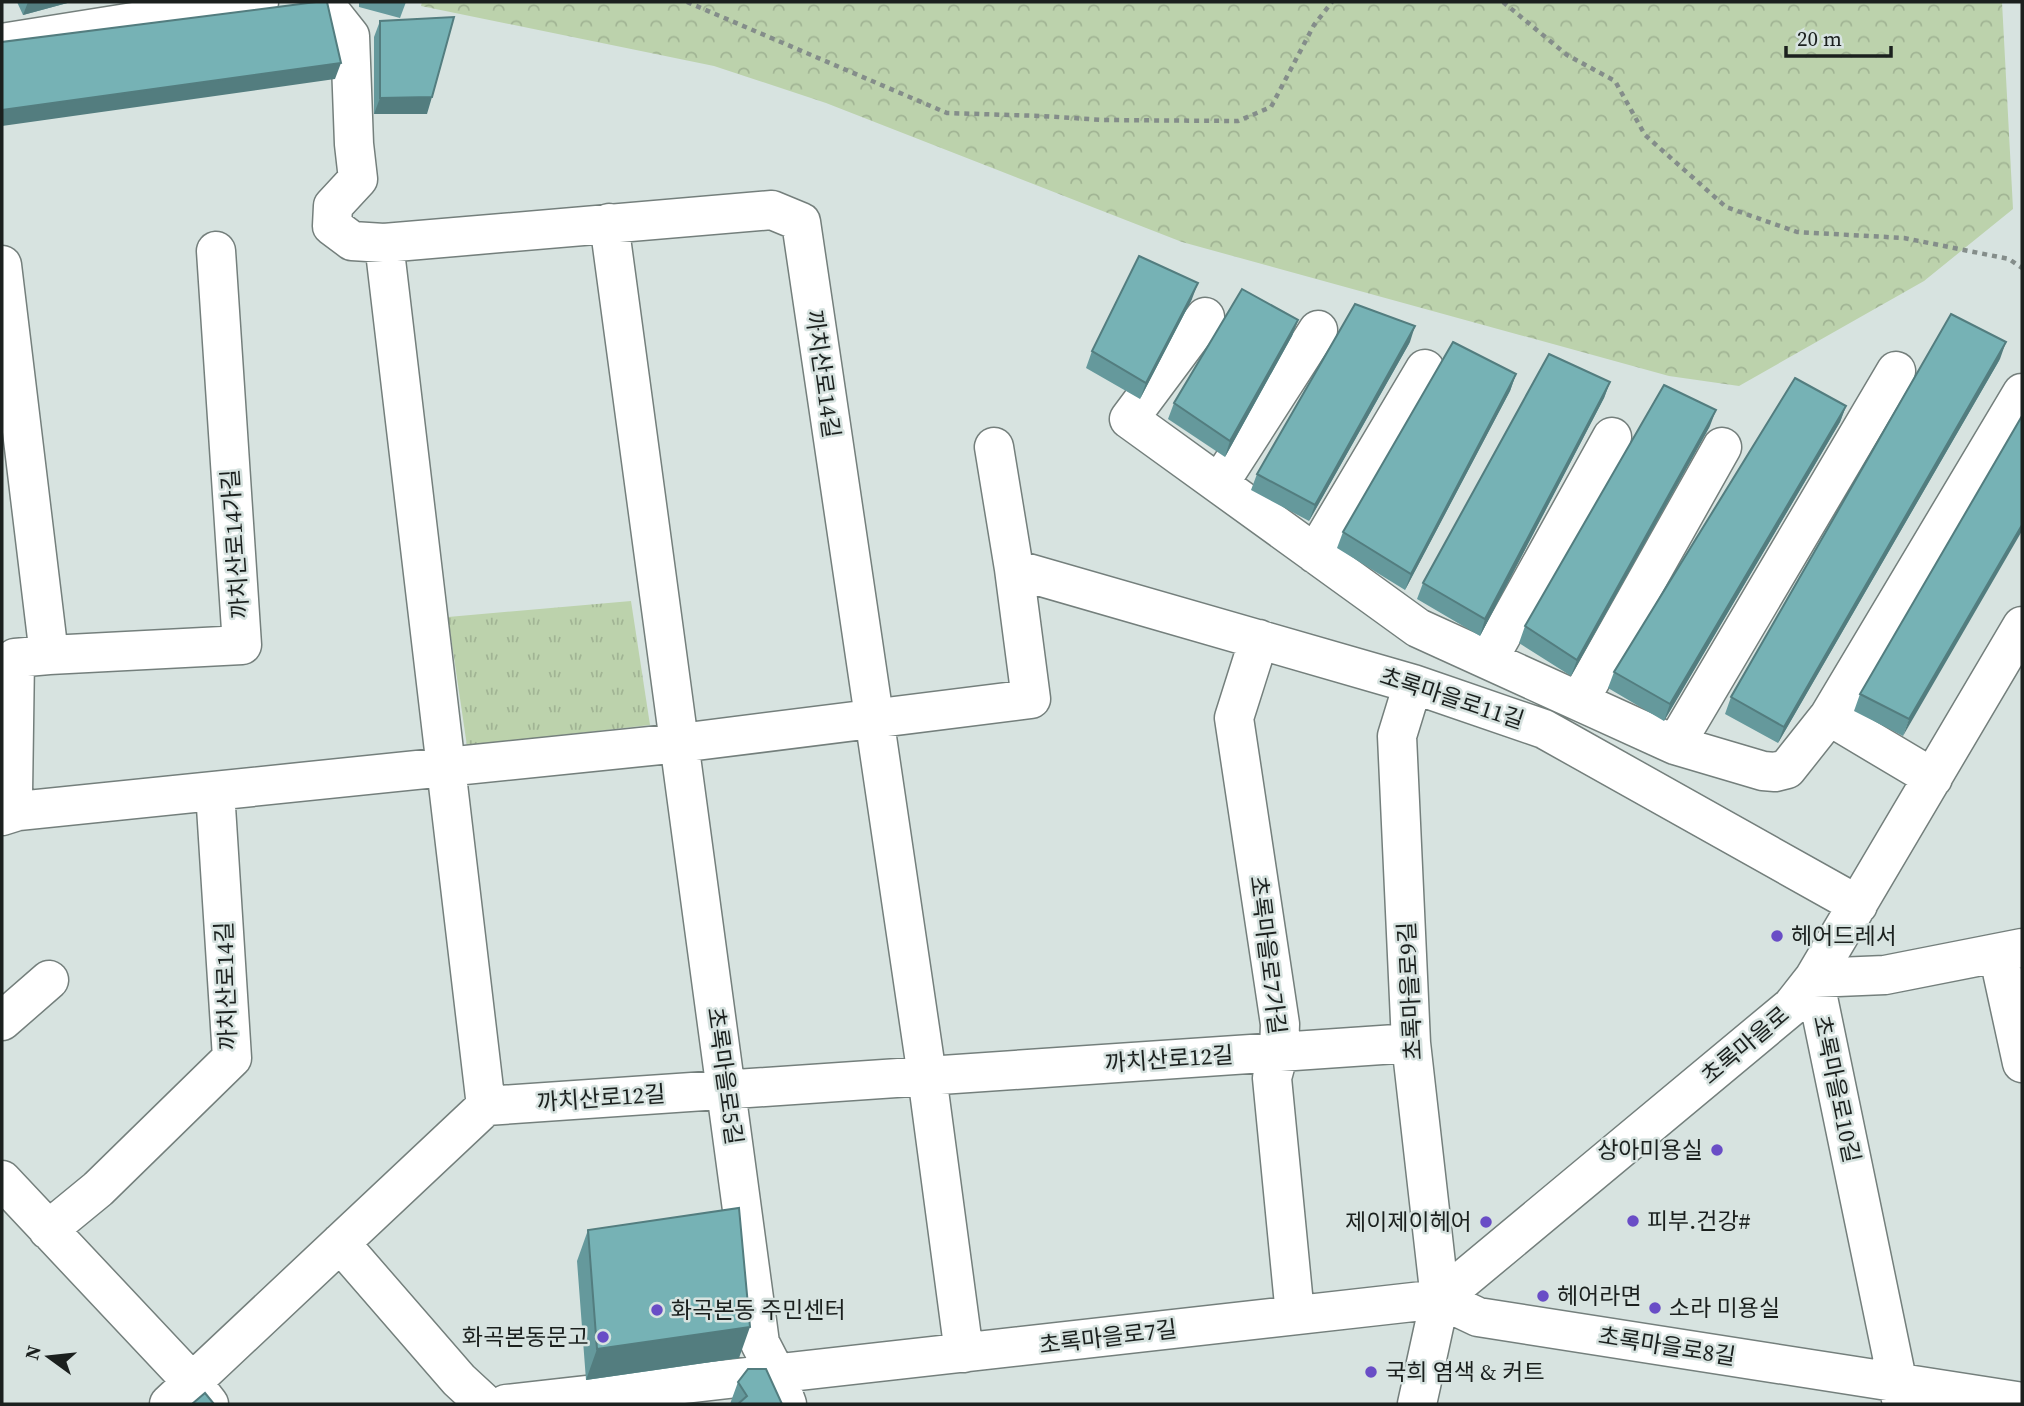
<svg xmlns="http://www.w3.org/2000/svg" width="2024" height="1406" font-family="'Source Serif 4','Noto Sans KR',serif">
  <style>
    .grass { fill: url(#grass-tufts) }
    .forest { fill: url(#forest-crowns) }
    .lines { fill: none; stroke-linecap: round; stroke-linejoin: round }
    .minor-casing { stroke: #747f7c; stroke-width: 41 }
    .path { stroke: #848d8a; stroke-width: 4.5; stroke-dasharray: 5 5; stroke-linecap: butt }
    .minor { stroke: #fff; stroke-width: 38 }
    .wall { fill: #65999c }
    .shaded-wall { fill: #537d7f }
    .building { fill: #76b2b5; stroke: #537d7f; stroke-width: 2 }
    .poi-dot { fill: #694dc6; stroke: #d7e3e0; stroke-width: 2.5 }
    .labels { text-anchor: middle; dominant-baseline: central; stroke-width: 5; stroke-linejoin: round; paint-order: stroke }
    .street-label { font-size: 23px; fill: #1b201e; stroke: #d7e3e0 }
    .poi-label { font-size: 23px; fill: #1b201e; stroke: #d7e3e0; text-anchor: start }
  </style>
  <defs>
    <pattern id="grass-tufts" width="24" height="20" patternUnits="userSpaceOnUse" patternTransform="scale(1.75)"><rect width="24" height="20" fill="#bcd2ac"/><path d="M3 7l-1-3M5 7V3M7 7l1-3M15 17l-1-3M17 17v-4M19 17l1-3" fill="none" stroke="#a1b494"/></pattern>
    <pattern id="forest-crowns" width="20" height="18" patternUnits="userSpaceOnUse" patternTransform="scale(1.75)"><rect width="20" height="18" fill="#bcd2ac"/><path d="M2 6a3 3 0 1 1 6 0M12 15a3 3 0 1 1 6 0" fill="none" stroke="#a1b494"/></pattern>
  </defs>
  <rect width="100%" height="100%" fill="#d7e3e0"/>
  <path class="grass" d="M 631,601 L 650,725 L 467,746 L 448,617 Z"/>
  <path class="forest" d="M 422,2 L 2002,2 L 2013,209 L 1924,281 L 1739,386 L 1669,376 L 1182,242 L 826,103 L 714,66 L 421,6 Z"/>
  <g class="lines">
    <g class="minor-casing">
      <path id="minor" d="M 323,2 L 350,36 L 354,144 L 358,179 L 333,206 L 332,226 L 352,241 L 384,243 L 772,210 L 801,222 L 927,1076 L 964,1353
        M 2,43 L 259,2
        M 609,223 L 760,1343 L 776,1374 L 787,1404
        M 384,243 L 486,1106
        M 2,265 L 49,655
        M 1205,317 L 1129,419 L 1418,628 L 1675,745 L 1763,771 L 1775,772 L 1787,769 L 1829,716 L 2022,393
        M 1219,484 L 1318,330
        M 1315,554 L 1425,369
        M 1014,569 L 1413,684 L 1544,729 L 1858,905
        M 1259,639 L 1234,718 L 1280,1024 L 1279,1052 L 1272,1078 L 1295,1315
        M 1488,660 L 1612,437
        M 1413,684 L 1397,736 L 1411,1043 L 1440,1299
        M 1579,701 L 1722,447
        M 1829,716 L 1933,778
        M 1675,745 L 1896,371
        M 18,811 L 13,794 L 15,658 L 49,655 L 242,645 L 216,251
        M 2,816 L 18,811 L 680,743 L 1031,699 L 1014,569 L 994,447
        M 1998,953 L 2022,1063
        M 2,1021 L 49,980
        M 2,1180 L 192,1382 L 209,1404
        M 48,1230 L 98,1189 L 232,1058 L 215,791
        M 340,1243 L 459,1380 L 485,1404
        M 1440,1299 L 1478,1317 L 2022,1402
        M 169,1404 L 486,1106 L 1411,1043
        M 506,1404 L 1440,1299
        M 1417,1404 L 1440,1299 L 1792,1006 L 1814,978 L 2022,626
        M 1902,1404 L 1814,978 L 1885,975 L 2022,948"/>
    </g>
    <path class="path" d="M 687,2 L 947,113 L 1042,116 L 1103,120 L 1238,121 L 1271,107 L 1314,25 L 1332,2
      M 1503,2 L 1567,55 L 1615,81 L 1645,135 L 1726,207 L 1797,232 L 1904,238 L 2009,259 L 2022,268"/>
    <use href="#minor" class="minor"/>
  </g>
  <path class="wall" d="M 17,2 L 71,2 L 23,15 Z
    M 359,2 L 406,2 L 400,18 L 359,7 Z
    M 380,21 L 427,114 L 374,114 L 374,37 Z
    M 1192,299 L 1140,399 L 1086,368 L 1092,351 Z
    M 1298,320 L 1292,336 L 1225,457 L 1168,419 L 1174,403 Z
    M 1410,342 L 1309,521 L 1251,490 L 1257,474 Z
    M 2000,359 L 1778,743 L 1725,714 L 1731,697 Z
    M 1516,374 L 1510,391 L 1405,590 L 1337,548 L 1343,532 Z
    M 1610,382 L 1604,398 L 1480,636 L 1417,599 L 1423,583 Z
    M 1846,406 L 1840,422 L 1664,721 L 1608,688 L 1614,672 Z
    M 2022,416 L 1903,736 L 1854,711 L 1860,694 Z
    M 1710,426 L 1571,676 L 1519,643 L 1525,626 Z
    M 588,1230 L 739,1358 L 586,1380 L 577,1261 Z
    M 738,1382 L 782,1404 L 730,1404 Z"/>
  <path class="shaded-wall" d="M 28,2 L 71,2 L 23,15 Z
    M 341,63 L 335,79 L 2,126 L 2,110 Z
    M 432,97 L 427,114 L 374,114 L 380,98 Z
    M 1198,283 L 1192,299 L 1140,399 L 1146,383 Z
    M 1298,320 L 1292,336 L 1225,457 L 1230,441 Z
    M 1415,326 L 1410,342 L 1309,521 L 1315,505 Z
    M 2006,342 L 2000,359 L 1778,743 L 1784,727 Z
    M 1516,374 L 1510,391 L 1405,590 L 1411,574 Z
    M 1610,382 L 1604,398 L 1480,636 L 1485,619 Z
    M 1846,406 L 1840,422 L 1664,721 L 1670,704 Z
    M 1716,410 L 1710,426 L 1571,676 L 1577,660 Z
    M 2022,525 L 2022,531 L 1903,736 L 1909,719 Z
    M 750,1327 L 739,1358 L 586,1380 L 597,1349 Z"/>
  <path class="building" d="M 316,2 L 327,2 L 341,63 L 2,110 L 2,42 Z
    M 454,17 L 432,97 L 380,98 L 380,21 Z
    M 1139,256 L 1198,283 L 1146,383 L 1092,351 Z
    M 1242,289 L 1298,320 L 1230,441 L 1174,403 Z
    M 1355,304 L 1415,326 L 1315,505 L 1257,474 Z
    M 1951,314 L 2006,342 L 1784,727 L 1731,697 Z
    M 1453,342 L 1516,374 L 1411,574 L 1343,532 Z
    M 1549,354 L 1610,382 L 1485,619 L 1423,583 Z
    M 1795,378 L 1846,406 L 1670,704 L 1614,672 Z
    M 1664,385 L 1716,410 L 1577,660 L 1525,626 Z
    M 2022,416 L 2022,525 L 1909,719 L 1860,694 Z
    M 739,1208 L 750,1327 L 597,1349 L 588,1230 Z
    M 748,1369 L 766,1369 L 782,1404 L 738,1404 L 747,1396 L 738,1382 Z
    M 205,1393 L 214,1404 L 192,1404 Z"/>
  <g class="poi-dot">
    <circle cx="1777" cy="936" r="7"/>
    <circle cx="1717" cy="1150" r="7"/>
    <circle cx="1633" cy="1221" r="7"/>
    <circle cx="1486" cy="1222" r="7"/>
    <circle cx="1543" cy="1296" r="7"/>
    <circle cx="1655" cy="1308" r="7"/>
    <circle cx="657" cy="1310" r="7"/>
    <circle cx="603" cy="1337" r="7"/>
    <circle cx="1371" cy="1372" r="7"/>
  </g>
  <g class="labels">
    <g class="street-label">
      <text transform="translate(823 374) rotate(82)">까치산로14길</text>
      <text transform="translate(235 544) rotate(-94)">까치산로14가길</text>
      <text transform="translate(1452 698) rotate(18)">초록마을로11길</text>
      <text transform="translate(1268 955) rotate(83)">초록마을로7가길</text>
      <text transform="translate(226 986) rotate(-92)">까치산로14길</text>
      <text transform="translate(1410 991) rotate(-93)">초록마을로9길</text>
      <text transform="translate(1745 1045) rotate(-40)">초록마을로</text>
      <text transform="translate(1169 1059) rotate(-4)">까치산로12길</text>
      <text transform="translate(725 1076) rotate(82)">초록마을로5길</text>
      <text transform="translate(1837 1089) rotate(78)">초록마을로10길</text>
      <text transform="translate(601 1098) rotate(-4)">까치산로12길</text>
      <text transform="translate(1108 1337) rotate(-7)">초록마을로7길</text>
      <text transform="translate(1667 1346) rotate(9)">초록마을로8길</text>
    </g>
    <g class="poi-label">
      <text x="1791" y="936">헤어드레서</text>
      <text x="1703" y="1150" text-anchor="end">상아미용실</text>
      <text x="1647" y="1221">피부.건강#</text>
      <text x="1472" y="1222" text-anchor="end">제이제이헤어</text>
      <text x="1557" y="1296">헤어라면</text>
      <text x="1669" y="1308">소라 미용실</text>
      <text x="671" y="1310">화곡본동 주민센터</text>
      <text x="589" y="1337" text-anchor="end">화곡본동문고</text>
      <text x="1385" y="1372">국희 염색 &amp; 커트</text>
    </g>
  </g>
  <rect width="2024" height="1406" fill="none" stroke="#1b201e" stroke-width="7"/>
  <g transform="translate(49 1357) rotate(285)" stroke="#d7e3e0" stroke-width="5" paint-order="stroke">
  <path d="M0-5L12 26L0 18L-12 26Z" fill="#1b201e"/>
  <text y="-10" font-size="19" font-weight="bold" text-anchor="middle" fill="#1b201e">N</text>
  </g>
  <path d="M1786 46v10h105v-10" fill="none" stroke="#1b201e" stroke-width="3.5"/>
  <text x="1797" y="46" font-size="21" fill="#1b201e" stroke="#d7e3e0" stroke-width="5" paint-order="stroke">20 m</text>
</svg>
